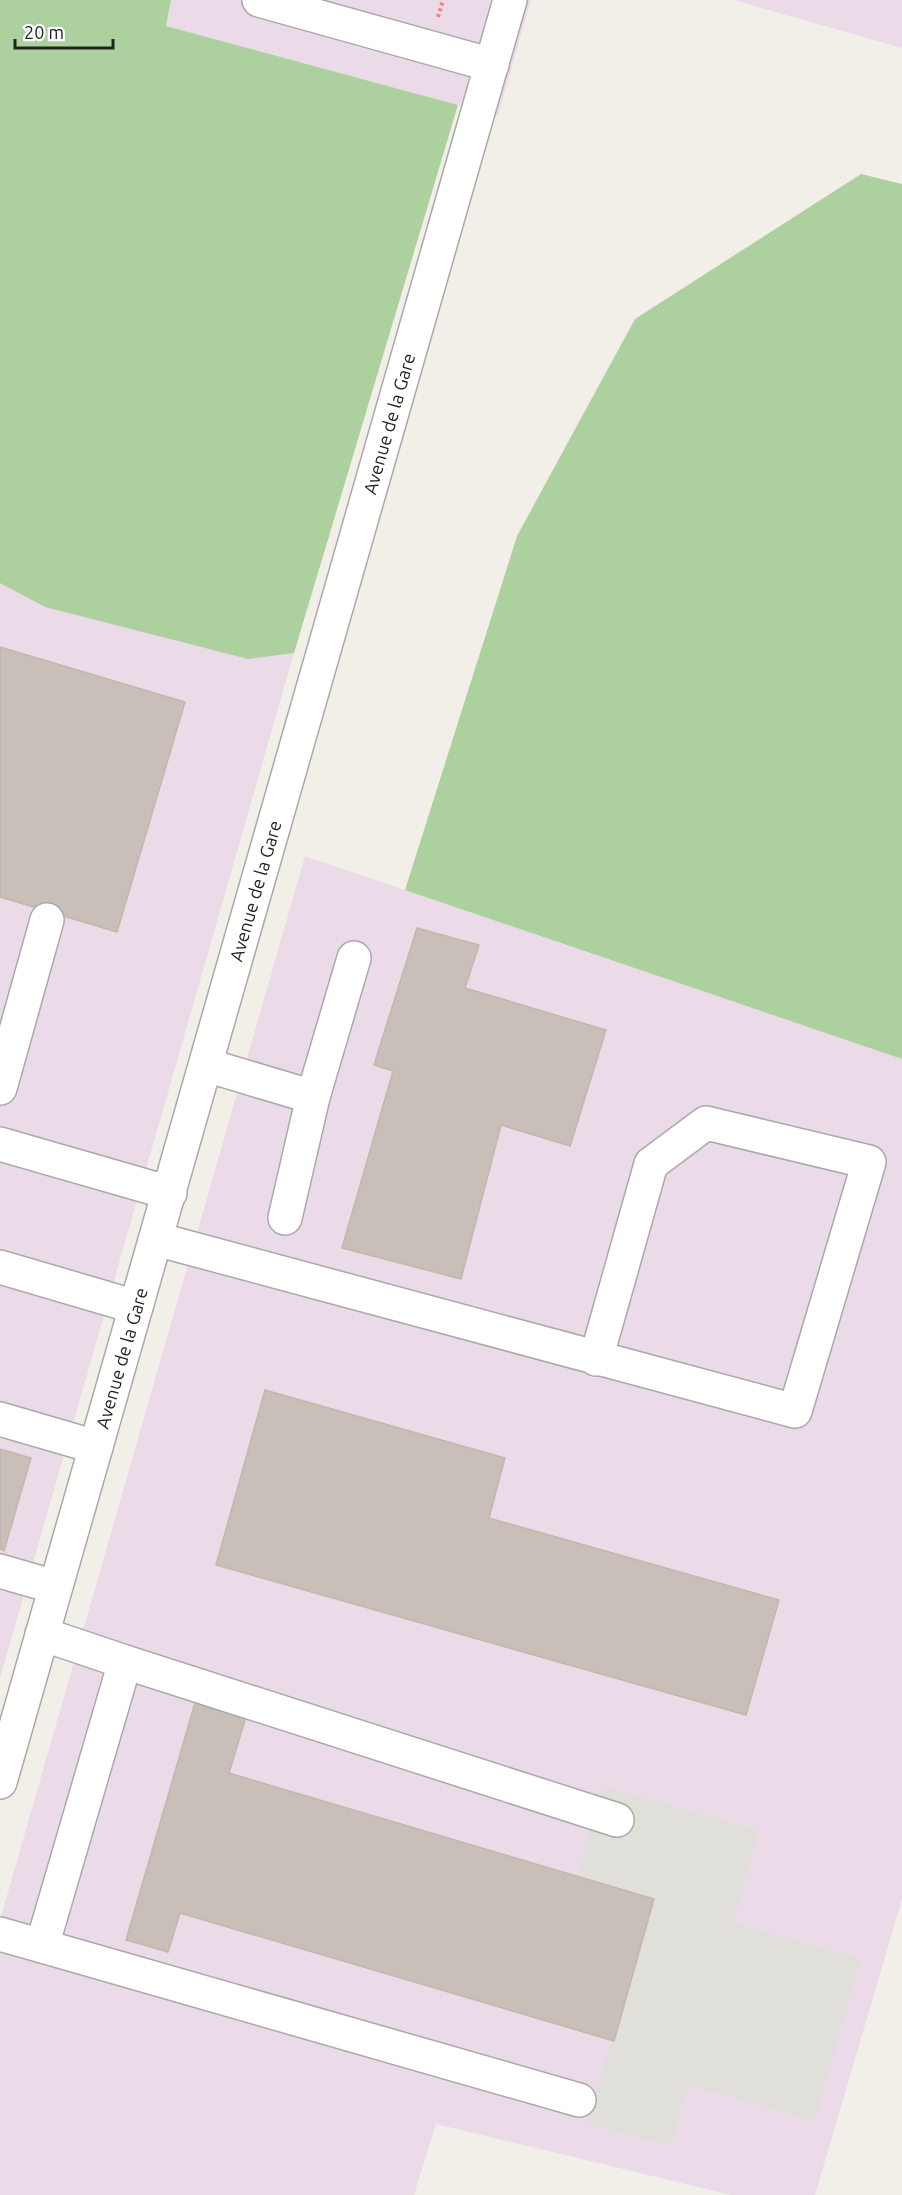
<svg xmlns="http://www.w3.org/2000/svg" width="902" height="2195" font-family="Ubuntu,sans-serif">
  <style>
    .industrial { fill: #ebdbe8 }
    .airport { fill: #e1dfda }
    .forest { fill: #add19e }
    .building { fill: #c7bfb8; stroke: #c4b6ab; stroke-width: 1.5 }
    .lines { fill: none; stroke-linecap: round; stroke-linejoin: round }
    .minor-casing { stroke: #a9a9a9; stroke-width: 36 }
    .path { stroke: #fa8072; stroke-width: 4; stroke-dasharray: 3 3; stroke-linecap: butt }
    .minor { stroke: #fff; stroke-width: 33 }
    .labels { text-anchor: middle; dominant-baseline: central; stroke-width: 5; stroke-linejoin: round; paint-order: stroke }
    .street-label { font-size: 18px; fill: #222; stroke: #fff }
  </style>
  <rect width="100%" height="100%" fill="#f2efe9"/>
  <path class="industrial" d="M 171,0 L 531,0 L 498,116 L 166,26 Z
    M 733,0 L 902,0 L 902,48 Z
    M 0,570 L 294,653 L 0,1678 Z
    M 305,856 L 902,1059 L 902,1899 L 815,2195 L 731,2195 L 436,2124 L 414,2195 L 0,2195 L 0,1920 Z"/>
  <path class="airport" d="M 602,1786 L 759,1830 L 734,1923 L 861,1959 L 815,2121 L 688,2085 L 671,2146 L 587,2123 L 611,2040 L 614,2040 L 654,1899 L 577,1877 Z"/>
  <path class="forest" d="M 0,0 L 171,0 L 166,26 L 458,105 L 294,653 L 248,659 L 45,607 L 0,583 Z
    M 861,174 L 902,184 L 902,1059 L 405,890 L 517,536 L 635,319 Z"/>
  <path class="building" d="M 0,647 L 185,702 L 117,932 L 0,897 Z
    M 417,928 L 479,945 L 465,988 L 606,1030 L 570,1146 L 501,1125 L 461,1279 L 342,1248 L 393,1071 L 374,1065 Z
    M 265,1390 L 505,1458 L 489,1518 L 779,1600 L 746,1715 L 216,1565 Z
    M 0,1449 L 31,1458 L 4,1551 L 0,1549 Z
    M 195,1703 L 246,1717 L 229,1773 L 654,1899 L 614,2041 L 180,1913 L 168,1952 L 126,1940 Z"/>
  <g class="lines">
    <g class="minor-casing">
      <g id="minor">
        <path d="M 259,0 L 492,65"/>
        <path d="M 206,1065 L 313,1097 L 285,1218"/>
        <path d="M 0,1088 L 47,920"/>
        <path d="M 313,1097 L 354,958"/>
        <path d="M 0,1144 L 170,1193"/>
        <path d="M 156,1239 L 795,1411 L 869,1162 L 706,1123 L 651,1164 L 596,1359"/>
        <path d="M 0,1267 L 136,1307"/>
        <path d="M 0,1419 L 96,1447"/>
        <path d="M 0,1571 L 55,1587"/>
        <path d="M 125,1662 L 617,1820"/>
        <path id="s1" d="M 0,1782 L 510,0"/>
        <path d="M 0,1934 L 42,1946 L 125,1662 L 42,1634"/>
        <path d="M 42,1946 L 579,2100"/>
      </g>
    </g>
    <path class="path" d="M 438,17 L 443,0"/>
    <use href="#minor" class="minor"/>
  </g>
  <g class="labels">
    <g class="street-label">
      <text stroke="none"><textPath href="#s1" startOffset="1413">Avenue de la Gare</textPath></text>
      <text stroke="none"><textPath href="#s1" startOffset="927">Avenue de la Gare</textPath></text>
      <text stroke="none"><textPath href="#s1" startOffset="441">Avenue de la Gare</textPath></text>
    </g>
  </g>
  <path d="M15 39v9h98v-9" fill="none" stroke="#222222" stroke-width="3"/>
  <text x="24" y="39" font-size="18" fill="#222222" stroke="#ffffff" stroke-width="4.5" paint-order="stroke">20 m</text>
</svg>
